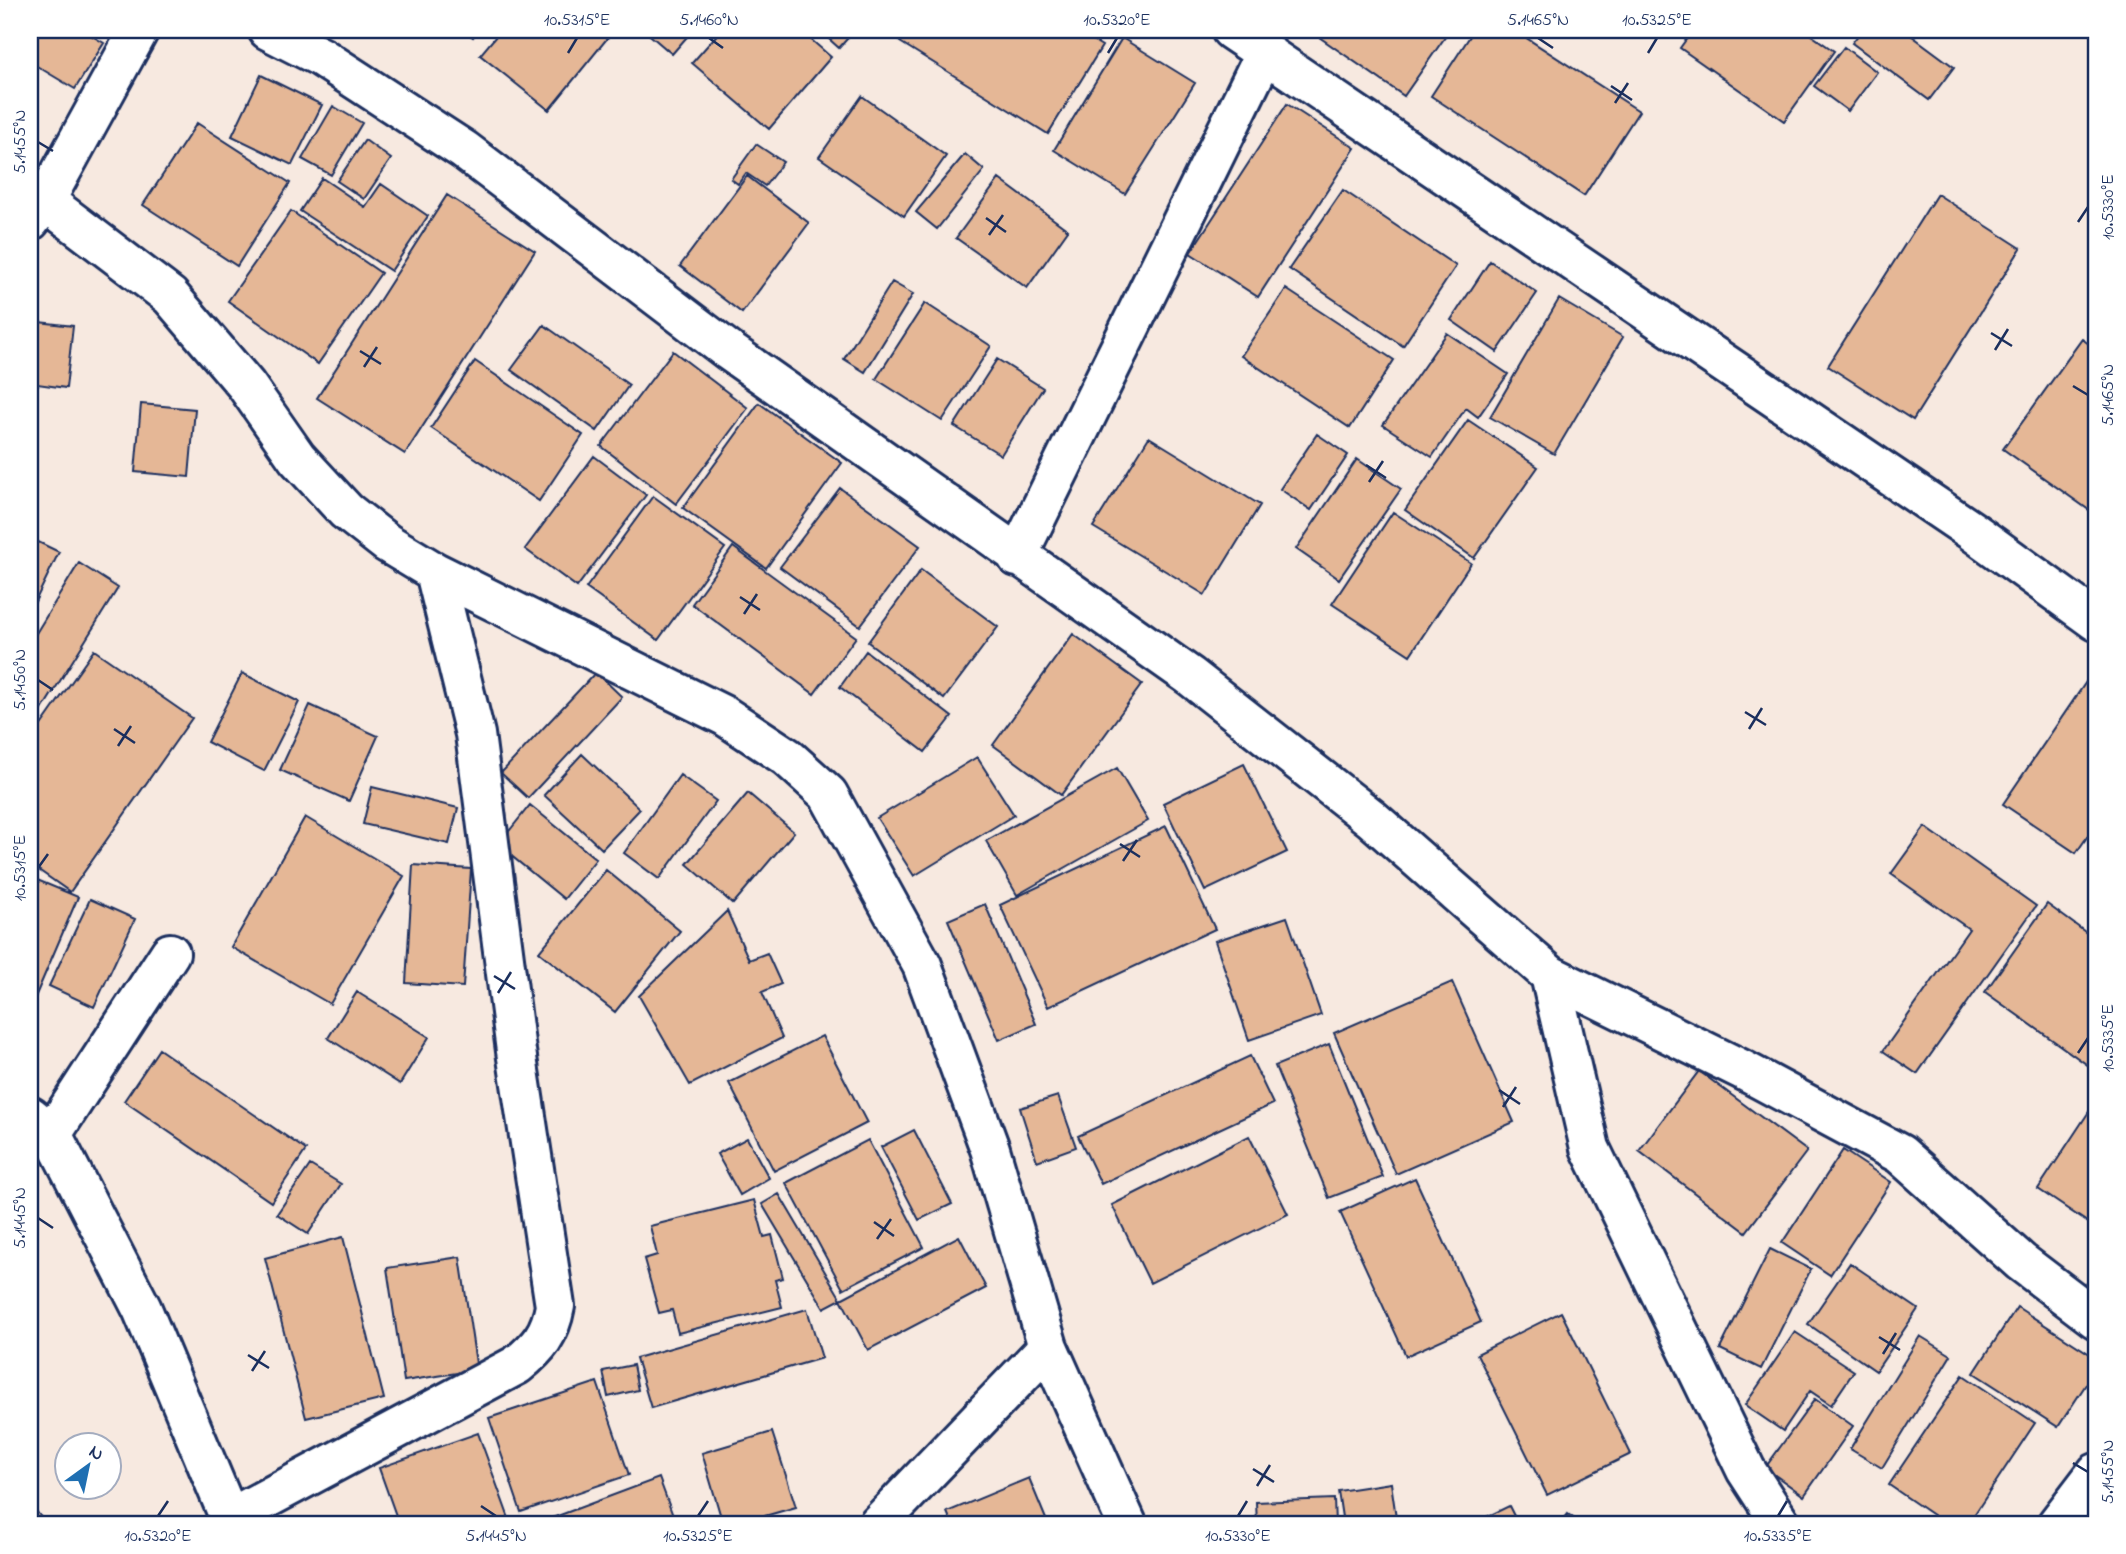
<svg xmlns="http://www.w3.org/2000/svg" width="2126" height="1554" font-family="'Indie Flower',sans-serif">
  <style>
    .building { fill: #e5b796; stroke: #1b2f5e; stroke-width: 2 }
    .lines { fill: none; stroke-linecap: round; stroke-linejoin: round }
    .minor-casing { stroke: #1b2f5e; stroke-width: 44 }
    .minor { stroke: #fff; stroke-width: 38 }
    .ticks { fill: none; stroke: #1b2f5e; stroke-width: 2.5 }
    .neatline { fill: none; stroke: #1b2f5e; stroke-width: 2.5 }
    .ticks-label { font-size: 18px; text-anchor: middle; fill: #1b2f5e }
  </style>
  <rect width="100%" height="100%" fill="#f7e9e0"/>
  <filter id="ink" filterUnits="userSpaceOnUse"><feTurbulence type="fractalNoise" baseFrequency=".0143" numOctaves="2"/><feDisplacementMap in="SourceGraphic" scale="14" xChannelSelector="R" yChannelSelector="G"/><feConvolveMatrix kernelMatrix="1 2 1 2 8 2 1 2 1" color-interpolation-filters="sRGB"/></filter>
  <g filter="url(#ink)">
    <path class="building" d="M 30,30 L 82,30 L 104,43 L 75,89 L 30,62 Z
      M 463,30 L 478,30 L 473,37 Z
      M 501,30 L 614,30 L 549,110 L 480,55 Z
      M 644,30 L 693,30 L 672,54 Z
      M 721,30 L 800,30 L 831,57 L 769,129 L 692,63 Z
      M 819,30 L 855,30 L 839,48 Z
      M 908,30 L 1076,30 L 1102,46 L 1048,134 L 900,42 Z
      M 1309,30 L 1450,30 L 1404,96 Z
      M 1474,30 L 1514,30 L 1639,111 L 1584,196 L 1431,96 Z
      M 1693,30 L 1804,30 L 1834,51 L 1784,121 L 1680,48 Z
      M 1862,30 L 1904,30 L 1954,67 L 1929,100 L 1852,43 Z
      M 1122,38 L 1195,83 L 1125,194 L 1054,150 Z
      M 1844,47 L 1877,72 L 1848,111 L 1814,86 Z
      M 261,75 L 322,105 L 292,165 L 232,136 Z
      M 862,96 L 946,156 L 904,216 L 819,157 Z
      M 1287,104 L 1355,148 L 1258,297 L 1190,253 Z
      M 333,106 L 362,123 L 331,175 L 302,159 Z
      M 197,123 L 290,183 L 237,266 L 143,205 Z
      M 365,140 L 391,159 L 364,199 L 337,181 Z
      M 756,144 L 783,162 L 765,186 L 746,173 L 738,184 L 731,179 Z
      M 965,154 L 984,170 L 937,229 L 916,212 Z
      M 747,176 L 809,223 L 742,313 L 680,266 Z
      M 322,178 L 365,207 L 381,184 L 428,216 L 391,271 L 300,211 Z
      M 999,179 L 1068,230 L 1027,288 L 956,238 Z
      M 1343,190 L 1456,266 L 1403,346 L 1289,269 Z
      M 1937,194 L 2021,248 L 1913,420 L 1828,366 Z
      M 447,195 L 535,251 L 405,454 L 317,398 Z
      M 291,211 L 381,273 L 318,364 L 228,301 Z
      M 1490,261 L 1537,293 L 1497,352 L 1451,320 Z
      M 892,282 L 913,294 L 865,372 L 844,359 Z
      M 1286,289 L 1394,360 L 1350,428 L 1241,356 Z
      M 1559,299 L 1623,337 L 1554,454 L 1490,417 Z
      M 925,303 L 991,346 L 942,421 L 876,379 Z
      M 30,321 L 73,326 L 66,388 L 30,383 Z
      M 544,325 L 629,385 L 597,431 L 511,370 Z
      M 1447,333 L 1508,374 L 1478,417 L 1466,408 L 1432,457 L 1383,425 Z
      M 2082,339 L 2096,349 L 2096,515 L 2003,449 Z
      M 673,351 L 748,408 L 676,504 L 601,446 Z
      M 997,359 L 1043,388 L 1001,455 L 954,426 Z
      M 475,361 L 583,435 L 539,501 L 431,428 Z
      M 759,403 L 842,463 L 766,568 L 683,508 Z
      M 141,404 L 195,409 L 189,477 L 135,472 Z
      M 1468,420 L 1538,467 L 1474,558 L 1405,510 Z
      M 1317,434 L 1348,455 L 1311,510 L 1280,489 Z
      M 1149,437 L 1260,505 L 1205,595 L 1093,527 Z
      M 594,456 L 646,495 L 577,587 L 525,549 Z
      M 1357,459 L 1401,489 L 1339,579 L 1296,549 Z
      M 840,488 L 920,546 L 860,626 L 780,567 Z
      M 653,496 L 725,548 L 658,640 L 586,588 Z
      M 1393,512 L 1471,563 L 1410,655 L 1332,604 Z
      M 30,538 L 59,552 L 30,612 Z
      M 733,547 L 856,637 L 814,694 L 692,604 Z
      M 79,563 L 118,588 L 30,729 L 30,643 Z
      M 921,570 L 998,627 L 944,699 L 868,642 Z
      M 1073,634 L 1142,684 L 1061,795 L 993,745 Z
      M 94,650 L 192,718 L 70,892 L 30,864 L 30,741 Z
      M 866,651 L 952,717 L 925,752 L 840,687 Z
      M 596,672 L 622,697 L 528,798 L 501,773 Z
      M 242,673 L 299,702 L 264,771 L 207,742 Z
      M 2086,682 L 2096,689 L 2096,824 L 2076,853 L 2003,804 Z
      M 310,705 L 378,736 L 349,801 L 280,770 Z
      M 582,754 L 640,809 L 602,849 L 544,795 Z
      M 977,757 L 1014,815 L 914,876 L 877,818 Z
      M 1244,764 L 1287,852 L 1205,891 L 1163,803 Z
      M 1117,768 L 1148,821 L 1017,895 L 986,841 Z
      M 680,775 L 716,801 L 659,879 L 624,853 Z
      M 372,787 L 458,808 L 449,844 L 363,824 Z
      M 748,793 L 794,832 L 733,904 L 687,864 Z
      M 530,805 L 596,859 L 564,899 L 498,845 Z
      M 305,817 L 404,876 L 330,1004 L 231,947 Z
      M 1166,826 L 1215,929 L 1048,1007 L 1000,905 Z
      M 1925,827 L 2036,906 L 1917,1074 L 1883,1051 L 1969,929 L 1891,874 Z
      M 413,865 L 471,869 L 463,987 L 406,983 Z
      M 606,870 L 680,931 L 615,1012 L 539,952 Z
      M 30,877 L 78,897 L 30,1009 Z
      M 90,899 L 135,919 L 94,1007 L 49,986 Z
      M 985,904 L 1036,1024 L 999,1040 L 948,920 Z
      M 2047,904 L 2096,940 L 2096,1071 L 1985,992 Z
      M 727,911 L 749,960 L 767,953 L 781,984 L 762,992 L 782,1038 L 690,1085 L 639,996 Z
      M 1287,917 L 1321,1015 L 1249,1040 L 1215,941 Z
      M 1452,982 L 1514,1122 L 1396,1174 L 1334,1033 Z
      M 357,992 L 429,1037 L 400,1084 L 328,1038 Z
      M 822,1036 L 867,1123 L 774,1171 L 729,1083 Z
      M 1329,1044 L 1383,1177 L 1329,1198 L 1275,1066 Z
      M 159,1049 L 306,1150 L 271,1202 L 124,1101 Z
      M 1250,1056 L 1273,1104 L 1101,1184 L 1078,1136 Z
      M 1699,1071 L 1807,1151 L 1746,1232 L 1639,1151 Z
      M 1058,1096 L 1076,1147 L 1037,1161 L 1020,1108 Z
      M 2096,1101 L 2096,1228 L 2038,1189 Z
      M 914,1130 L 952,1204 L 919,1220 L 881,1147 Z
      M 1249,1136 L 1288,1214 L 1150,1283 L 1112,1205 Z
      M 747,1138 L 769,1178 L 740,1195 L 717,1154 Z
      M 868,1140 L 924,1247 L 843,1289 L 786,1183 Z
      M 1843,1150 L 1891,1182 L 1830,1275 L 1782,1243 Z
      M 310,1165 L 341,1184 L 308,1234 L 277,1214 Z
      M 1415,1178 L 1481,1322 L 1406,1356 L 1340,1212 Z
      M 779,1194 L 841,1299 L 824,1308 L 762,1204 Z
      M 754,1200 L 764,1237 L 772,1235 L 783,1278 L 775,1280 L 782,1307 L 678,1333 L 672,1310 L 659,1313 L 644,1259 L 657,1255 L 650,1226 Z
      M 959,1236 L 986,1288 L 868,1350 L 841,1299 Z
      M 343,1237 L 384,1399 L 306,1418 L 265,1258 Z
      M 1770,1249 L 1811,1269 L 1761,1369 L 1720,1349 Z
      M 460,1257 L 477,1370 L 404,1381 L 387,1268 Z
      M 1850,1263 L 1918,1309 L 1876,1371 L 1808,1324 Z
      M 2017,1307 L 2096,1358 L 2096,1369 L 2058,1427 L 1974,1373 Z
      M 807,1309 L 822,1358 L 651,1408 L 636,1358 Z
      M 1561,1312 L 1631,1454 L 1547,1495 L 1477,1354 Z
      M 1795,1332 L 1854,1371 L 1831,1405 L 1810,1391 L 1783,1431 L 1745,1405 Z
      M 1920,1336 L 1951,1355 L 1882,1468 L 1850,1449 Z
      M 633,1365 L 638,1390 L 608,1397 L 603,1371 Z
      M 1963,1375 L 2035,1423 L 1968,1524 L 1946,1524 L 1889,1485 Z
      M 597,1382 L 629,1475 L 521,1512 L 489,1418 Z
      M 1815,1399 L 1853,1426 L 1804,1496 L 1765,1468 Z
      M 772,1432 L 796,1507 L 737,1524 L 723,1524 L 702,1453 Z
      M 478,1433 L 511,1524 L 399,1524 L 379,1468 Z
      M 659,1478 L 676,1524 L 536,1524 Z
      M 1029,1478 L 1048,1524 L 952,1524 L 947,1512 Z
      M 1391,1483 L 1397,1524 L 1343,1524 L 1338,1491 Z
      M 1334,1499 L 1335,1524 L 1257,1524 L 1256,1502 Z
      M 30,1503 L 46,1524 L 30,1524 Z
      M 1509,1506 L 1518,1524 L 1472,1524 Z
      M 1568,1514 L 1581,1524 L 1560,1524 Z"/>
    <g class="lines">
      <g class="minor-casing">
        <path id="minor" d="M 268,30 L 321,57 L 464,150 L 729,351 L 1190,676 L 1371,818 L 1550,975 L 1590,1148 L 1746,1470 L 1781,1524
          M 1231,30 L 1972,531 L 2096,621
          M 45,201 L 139,30
          M 30,221 L 45,201 L 170,296 L 246,385 L 297,458 L 346,511 L 387,543 L 435,572 L 725,716 L 787,757 L 828,794 L 922,965 L 990,1149 L 1048,1347 L 878,1524
          M 1017,557 L 1266,51
          M 1550,975 L 1743,1070 L 1900,1154 L 2021,1262 L 2096,1319
          M 30,1116 L 52,1134 L 142,1309 L 232,1524
          M 52,1134 L 170,953
          M 1048,1347 L 1127,1524
          M 230,1518 L 517,1365 C 539,1347 550,1334 555,1306 L 516,1051 L 475,734 L 435,572
          M 2057,1524 L 2096,1473"/>
      </g>
      <use href="#minor" class="minor"/>
    </g>
  </g>
  <path class="ticks" d="M 709,38 L 723,48M 1538,38 L 1553,48M 568,53 L 577,38M 1108,53 L 1117,38M 1648,53 L 1657,38M 1611,86 L 1632,100M 1615,103 L 1628,83M 38,142 L 53,151M 986,218 L 1006,232M 2078,222 L 2088,207M 989,235 L 1003,215M 1991,333 L 2012,346M 1995,350 L 2008,329M 360,351 L 381,364M 364,367 L 377,347M 2073,386 L 2088,395M 1366,465 L 1386,478M 1369,482 L 1383,461M 740,597 L 760,610M 744,614 L 757,594M 38,680 L 53,690M 1745,712 L 1766,725M 114,729 L 135,743M 1749,729 L 1762,708M 118,746 L 131,726M 1120,844 L 1140,857M 1123,861 L 1137,840M 38,868 L 48,854M 494,976 L 515,989M 498,993 L 511,972M 2078,1053 L 2088,1038M 1499,1090 L 1520,1104M 1503,1107 L 1516,1087M 38,1218 L 53,1228M 874,1222 L 894,1236M 877,1239 L 891,1219M 1879,1337 L 1900,1350M 1883,1354 L 1896,1333M 248,1355 L 269,1368M 252,1371 L 265,1351M 2073,1463 L 2088,1472M 1253,1469 L 1274,1482M 1257,1486 L 1270,1465M 481,1506 L 496,1516M 158,1516 L 168,1501M 698,1516 L 708,1501M 1238,1516 L 1247,1501M 1778,1516 L 1787,1501"/>
  <rect width="2126" height="1554" fill="none" stroke="#fff" stroke-width="77"/>
  <g transform="translate(88 1466) rotate(33)"><circle r="33" fill="#ffffff" stroke="#a4acbf" stroke-width="2"/>
  <path d="M0-5L12 26L0 18L-12 26Z" fill="#1f6fb2"/>
  <text y="-10" font-size="19" font-weight="bold" text-anchor="middle" fill="#1b2f5e">N</text>
  </g>
  <rect x="38" y="38" width="2050" height="1478" class="neatline"/>
  <g class="ticks-label">
    <text x="577" y="25">10.5315°E</text>
    <text x="709" y="25">5.1460°N</text>
    <text x="1117" y="25">10.5320°E</text>
    <text x="1538" y="25">5.1465°N</text>
    <text x="1657" y="25">10.5325°E</text>
    <text transform="translate(19 142) rotate(-90)" y="6">5.1455°N</text>
    <text transform="translate(2107 207) rotate(-90)" y="6">10.5330°E</text>
    <text transform="translate(2107 395) rotate(-90)" y="6">5.1465°N</text>
    <text transform="translate(19 680) rotate(-90)" y="6">5.1450°N</text>
    <text transform="translate(19 868) rotate(-90)" y="6">10.5315°E</text>
    <text transform="translate(2107 1038) rotate(-90)" y="6">10.5335°E</text>
    <text transform="translate(19 1218) rotate(-90)" y="6">5.1445°N</text>
    <text transform="translate(2107 1472) rotate(-90)" y="6">5.1455°N</text>
    <text x="158" y="1541">10.5320°E</text>
    <text x="496" y="1541">5.1445°N</text>
    <text x="698" y="1541">10.5325°E</text>
    <text x="1238" y="1541">10.5330°E</text>
    <text x="1778" y="1541">10.5335°E</text>
  </g>
</svg>
